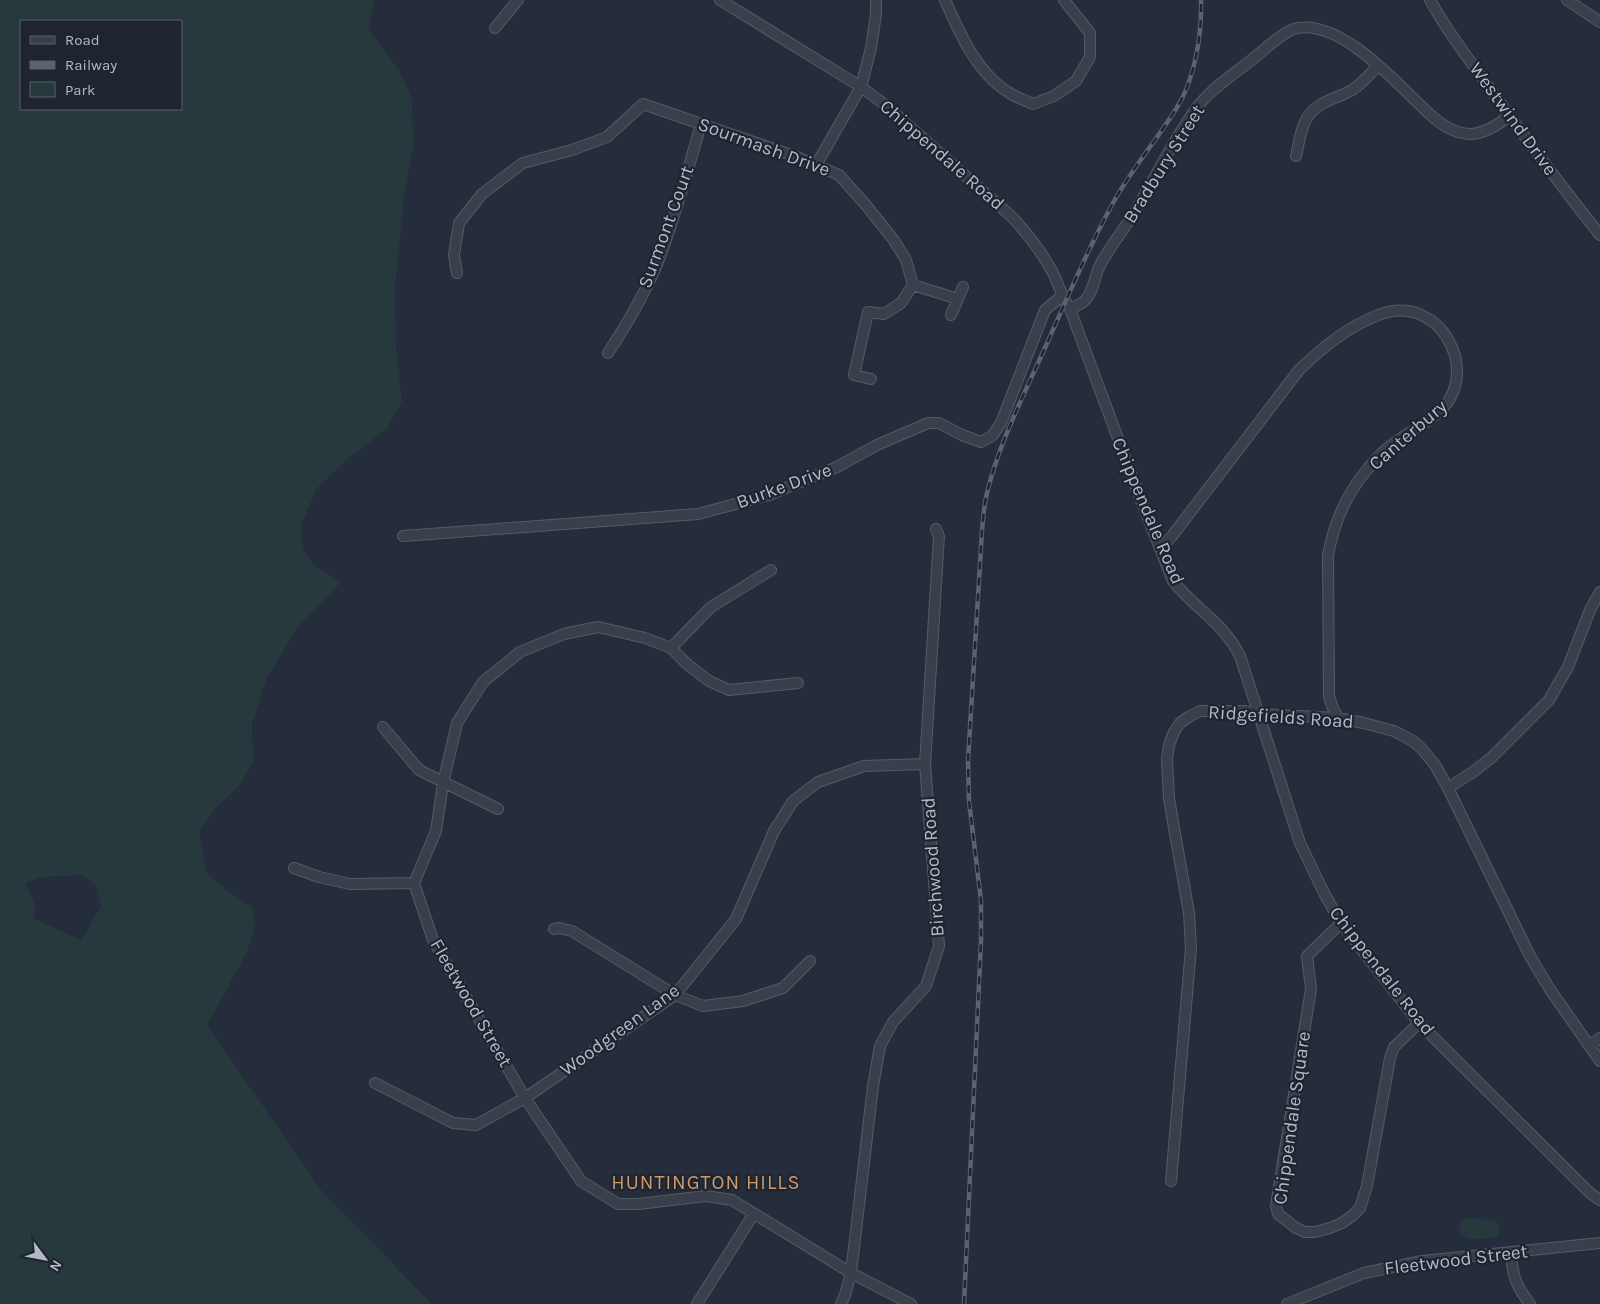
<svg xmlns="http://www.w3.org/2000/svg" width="1600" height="1304" font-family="Karla,sans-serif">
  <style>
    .green { fill: #27393d; fill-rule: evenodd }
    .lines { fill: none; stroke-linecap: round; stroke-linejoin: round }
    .minor-casing { stroke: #545b67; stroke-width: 12 }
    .minor { stroke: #39404c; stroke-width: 10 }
    .rail-casing { stroke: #5b6373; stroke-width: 4.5 }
    .rail { stroke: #1e2531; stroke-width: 2.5; stroke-dasharray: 8; stroke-linecap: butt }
    .labels { text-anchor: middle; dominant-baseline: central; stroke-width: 4.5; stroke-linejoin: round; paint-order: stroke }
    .street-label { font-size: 19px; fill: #b4bbc7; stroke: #1e2531 }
    .neighbourhood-label { font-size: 20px; letter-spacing: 1px; fill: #cf9a68; stroke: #1e2531 }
  </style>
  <rect width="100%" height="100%" fill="#252d3c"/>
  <path class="green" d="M 0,0 L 375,0 L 368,28 L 399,70 L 412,100 L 413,147 L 404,196 L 395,288 L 396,350 L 402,401 L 386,429 L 349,458 L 317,488 L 301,525 L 303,550 L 314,565 L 341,582 L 297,628 L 266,680 L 252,724 L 253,762 L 239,786 L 213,811 L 199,833 L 206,872 L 229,892 L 252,907 L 255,924 L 247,952 L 207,1025 L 321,1190 L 432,1304 L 0,1304 ZM 181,21 L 181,109 L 21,109 L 21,21 ZM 81,875 L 96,885 L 101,907 L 81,940 L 33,918 L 36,908 L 25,883 L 41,877 Z
    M 1467,1218 L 1494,1220 C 1500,1226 1502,1230 1497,1238 L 1468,1239 L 1459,1232 L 1460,1223 Z"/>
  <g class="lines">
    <g class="minor-casing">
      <path id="minor" d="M 720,0 L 861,87 L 884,104 L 1011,216 C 1028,234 1042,252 1053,273 C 1059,285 1062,298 1070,309 L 1140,498 L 1173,581 C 1195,609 1223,622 1240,656 L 1300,843 L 1324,893 L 1341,923 L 1419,1023 L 1590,1193 L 1600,1200
        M 945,0 C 959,32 977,73 1008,92 C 1015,97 1025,100 1033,104 L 1054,96 L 1076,81 L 1090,57 L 1090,33 L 1064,0
        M 1430,0 C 1446,30 1468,58 1488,86 C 1524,136 1561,186 1600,235
        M 1567,0 L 1600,22
        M 495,28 L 518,0
        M 1296,156 C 1299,144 1300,129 1307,118 C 1318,101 1336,99 1352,90 C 1362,84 1370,74 1378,66
        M 816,165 L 861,87 L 871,48 L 876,14 L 876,0
        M 457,273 L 454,255 L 459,223 L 482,194 L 523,163 L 572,150 L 607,137 L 643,104 L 797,157 L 839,175 L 865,204 L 893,239 L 906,260 L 913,285
        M 913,285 L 958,299 L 963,287
        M 1070,309 C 1074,307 1079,305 1083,302 C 1094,293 1094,277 1100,265 C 1111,245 1126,227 1137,208 C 1156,176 1173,141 1195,110 C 1210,89 1234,74 1254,58 C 1265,49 1284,31 1297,28 C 1339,21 1388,74 1416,101 C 1430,115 1447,133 1469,134 C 1485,134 1498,125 1509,116
        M 951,315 L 958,299
        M 608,353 C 627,324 645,294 658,262 C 675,218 688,170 701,124
        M 871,379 L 854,375 L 868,312 L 884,314 L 901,303 L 913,285
        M 403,536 L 698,514 L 769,495 L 837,467 L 877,445 L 928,423 L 939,423 L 962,435 L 981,442 L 992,436 L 1001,423 L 1045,310 L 1062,296
        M 1161,548 L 1172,536 L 1299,370 C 1322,348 1346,328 1376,316 C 1393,309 1411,308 1427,318 C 1441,326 1449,338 1454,353 C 1457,360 1457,368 1457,375 C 1454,415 1417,425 1390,446 C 1381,453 1373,462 1366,471 C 1346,495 1333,526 1328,556 L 1329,696 L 1332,706 L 1338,718
        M 671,648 L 711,607 L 771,570
        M 798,683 L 729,690 L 709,681 L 687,664 L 671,648 L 645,638 L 598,627 L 564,634 L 520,652 L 483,682 L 457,723 L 443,783 L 436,831 L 414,883 L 433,940 L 525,1098 L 581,1181 L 618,1204 L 638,1204 L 706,1196 L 732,1200 L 851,1273 L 911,1304
        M 383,727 L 419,770 L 498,809
        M 1448,788 L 1473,772 L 1491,758 L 1549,700 L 1568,667 L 1590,610 L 1600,592
        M 294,868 L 319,877 L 350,884 L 414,883
        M 1341,923 L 1307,956 L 1311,989 L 1276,1206 L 1278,1214 L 1296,1228 L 1305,1232 L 1315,1232 L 1330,1228 L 1342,1223 L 1352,1216 L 1360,1208 L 1367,1186 L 1390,1058 L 1394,1047 L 1419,1023
        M 554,929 L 559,928 L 572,931 L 675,995 L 703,1006 L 743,1001 L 783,988 L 810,961
        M 1590,1046 L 1600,1038
        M 375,1083 L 453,1123 L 476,1125 L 525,1098 L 675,995 L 736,919 L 774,831 L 793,801 L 818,782 L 864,766 L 925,764
        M 1171,1181 L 1191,948 L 1189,913 L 1174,828 L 1169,798 L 1167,759 L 1169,745 L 1174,732 L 1180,723 L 1190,716 L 1200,711 L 1245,711 L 1259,714 L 1338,718 L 1364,723 L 1394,731 L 1413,741 L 1422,749 L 1435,765 L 1448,788 L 1531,958 L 1549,988 L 1600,1061
        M 1511,1252 C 1512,1275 1516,1286 1530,1304
        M 697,1304 L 753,1215
        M 841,1304 L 845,1295 L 851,1273 L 873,1086 L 880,1046 L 893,1022 L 926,986 L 939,946 L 925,764 L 939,536 L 936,529
        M 1287,1304 L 1364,1273 L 1422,1261 L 1600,1243"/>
    </g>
    <use href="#minor" class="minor"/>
    <g class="rail-casing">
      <path id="rail" d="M 964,1304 L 981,941 L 981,901 L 969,801 L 968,760 L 982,531 C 983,519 984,505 987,493 C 999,443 1023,397 1044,350 C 1066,301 1087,250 1113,203 C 1131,170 1156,141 1176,109 C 1195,80 1202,34 1201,0"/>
    </g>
    <use href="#rail" class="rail"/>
  </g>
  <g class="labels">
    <g class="street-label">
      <text transform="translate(1513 119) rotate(54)">Westwind Drive</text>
      <text transform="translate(764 147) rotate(20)">Sourmash Drive</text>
      <text transform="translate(942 155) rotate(41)">Chippendale Road</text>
      <text transform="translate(1164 164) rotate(-58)">Bradbury Street</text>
      <text transform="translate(666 227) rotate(-70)">Surmont Court</text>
      <text transform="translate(1408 435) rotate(-41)">Canterbury</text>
      <text transform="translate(784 486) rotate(-20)">Burke Drive</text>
      <text transform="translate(1148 511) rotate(67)">Chippendale Road</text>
      <text transform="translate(1281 717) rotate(4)">Ridgefields Road</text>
      <text transform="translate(933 867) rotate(-94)">Birchwood Road</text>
      <text transform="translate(1382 971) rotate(52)">Chippendale Road</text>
      <text transform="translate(471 1003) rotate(60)">Fleetwood Street</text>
      <text transform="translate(620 1030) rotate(-36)">Woodgreen Lane</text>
      <text transform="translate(1292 1118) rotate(-82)">Chippendale Square</text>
      <text transform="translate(1456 1260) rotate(-7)">Fleetwood Street</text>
    </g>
    <g class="neighbourhood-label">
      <text x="706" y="1182">HUNTINGTON HILLS</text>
    </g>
  </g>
  <rect x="20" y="20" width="162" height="90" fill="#1e2531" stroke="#5a616d"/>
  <rect x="30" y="36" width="25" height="8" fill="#39404c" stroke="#5a616d"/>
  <text x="65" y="45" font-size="15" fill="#b4bbc7">Road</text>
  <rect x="30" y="61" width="25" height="8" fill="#5b6373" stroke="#5a616d"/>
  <text x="65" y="70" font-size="15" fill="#b4bbc7">Railway</text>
  <rect x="30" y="82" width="25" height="15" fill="#27393d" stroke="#5a616d"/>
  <text x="65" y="95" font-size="15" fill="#b4bbc7">Park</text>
  <g transform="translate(45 1259) rotate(122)" stroke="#1e2531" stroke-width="4" paint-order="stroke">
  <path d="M0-4L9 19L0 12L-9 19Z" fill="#b4bbc7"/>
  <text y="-8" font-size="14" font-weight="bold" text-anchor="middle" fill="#b4bbc7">N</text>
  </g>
</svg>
